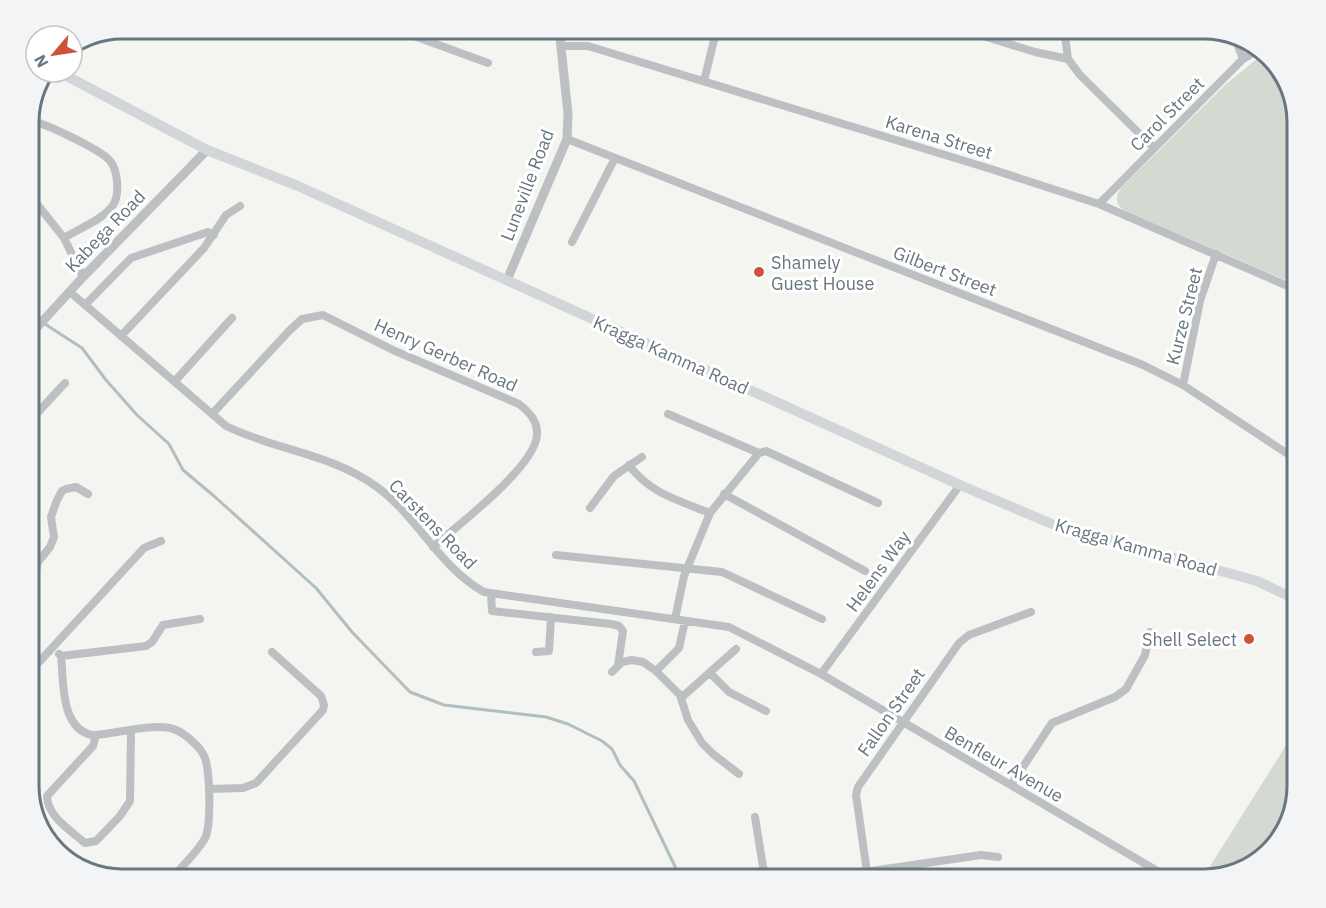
<svg xmlns="http://www.w3.org/2000/svg" width="1326" height="908" font-family="'IBM Plex Sans',sans-serif">
  <style>
    .green { fill: #d4d9d1 }
    .lines { fill: none; stroke-linecap: round; stroke-linejoin: round }
    .stream { stroke: #b2bfc1; stroke-width: 3 }
    .minor { stroke: #bcc0c3; stroke-width: 8 }
    .tertiary { stroke: #bcc0c3; stroke-width: 9 }
    .secondary { stroke: #d2d6d9; stroke-width: 10 }
    .poi-dot { fill: #cd5238; stroke: #fff; stroke-width: 2 }
    .labels { text-anchor: middle; dominant-baseline: central; stroke-width: 6; stroke-linejoin: round; paint-order: stroke }
    .street-label { font-size: 18px; fill: #67767f; stroke: #fff }
    .poi-label { font-size: 18px; fill: #67767f; stroke: #fff; text-anchor: start }
    .rim { fill: none; stroke: #67767f; stroke-width: 3 }
  </style>
  <rect width="100%" height="100%" fill="#f4f4f1"/>
  <path class="green" d="M 1264,53 L 1285,76 L 1297,122 L 1297,285 L 1125,211 C 1115,205 1115,196 1121,188 L 1225,85 Z
    M 1297,728 L 1297,786 L 1282,838 L 1250,867 L 1202,879 Z"/>
  <g class="lines">
    <path class="stream" d="M 29,310 L 48,326 L 82,348 L 106,380 L 137,415 L 169,444 L 183,470 L 214,496 L 316,588 L 352,632 L 410,692 L 444,705 L 546,717 L 568,724 L 602,741 L 612,749 L 620,765 L 634,781 L 681,879"/>
    <path class="minor" d="M 400,28 L 414,36 L 488,63
      M 957,28 L 1035,52 L 1068,59
      M 1064,28 L 1068,59 L 1080,75 L 1154,148
      M 1235,38 L 1243,59
      M 561,46 L 588,46 L 991,169 L 1099,204 L 1297,290
      M 704,81 L 717,28
      M 29,121 C 40,120 103,151 110,161 C 118,170 120,195 113,205 C 102,221 79,228 64,238
      M 567,139 L 1143,365 L 1183,385 L 1297,460
      M 29,194 L 64,238 L 83,277
      M 1099,204 L 1243,59 L 1260,49
      M 572,242 L 615,158
      M 70,292 L 226,426 C 275,450 332,454 377,487 C 418,517 439,567 484,592 L 729,627 L 821,674 L 1171,879
      M 85,305 L 131,258 L 208,232 L 214,235
      M 121,336 L 204,248 L 226,215 L 240,206
      M 175,381 L 232,318
      M 1183,385 L 1200,301 L 1216,254
      M 212,414 L 289,331 L 302,319 L 323,315 L 395,351 L 519,404 C 529,412 538,421 537,435 C 535,467 458,525 433,547
      M 668,414 L 759,453 L 766,451 L 878,503
      M 29,422 L 65,383
      M 629,465 C 649,493 680,501 710,513
      M 724,494 L 865,571
      M 590,508 L 614,476 L 642,457
      M 556,555 L 722,572 L 822,619
      M 491,594 L 492,611 L 611,624 L 619,626 L 623,631 L 618,665
      M 29,604 L 38,562 L 50,547 L 54,537 L 51,517 L 57,500 L 62,491 L 66,489 L 76,487 L 88,494
      M 675,619 L 684,576 L 710,513 L 759,453
      M 536,652 L 549,651 L 551,617
      M 59,654 L 61,656 L 146,646 L 152,642 L 163,625 L 200,619
      M 61,656 C 64,682 60,728 92,735 C 116,734 147,724 170,728 C 182,730 201,747 205,758 C 210,772 211,822 206,836 C 200,850 181,867 171,879
      M 656,671 L 679,648 L 685,621
      M 612,672 L 622,662 L 632,660 L 643,662 L 656,671 L 680,695 L 688,720 L 702,743 L 713,754 L 739,774
      M 29,673 L 144,548 L 161,541
      M 710,673 L 729,692 L 766,711
      M 821,674 L 960,485
      M 681,698 L 736,649
      M 96,735 L 93,746 L 47,796 C 47,816 71,831 85,843 L 96,841 L 120,816 L 130,801 L 131,731
      M 1011,785 L 1052,723 L 1115,697 L 1126,689 L 1145,655 L 1150,632
      M 209,789 L 243,788 L 256,783 L 323,710 L 324,705 L 321,696 L 272,652
      M 755,817 L 763,867 L 768,879
      M 817,879 L 981,855 L 998,857
      M 868,879 L 856,795 L 858,787 L 959,643 L 969,635 L 1031,612"/>
    <path class="tertiary" d="M 507,280 L 567,139 L 568,114 L 559,28
      M 29,336 L 83,277 L 207,150"/>
    <path class="secondary" d="M 59,72 L 207,150 L 298,186 L 960,485 L 1052,524 L 1257,581 L 1297,600"/>
  </g>
  <g class="poi-dot">
    <circle cx="759" cy="272" r="6"/>
    <circle cx="1249" cy="639" r="6"/>
  </g>
  <g class="labels">
    <g class="street-label">
      <text transform="translate(1167 114) rotate(-45)">Carol Street</text>
      <text transform="translate(939 137) rotate(17)">Karena Street</text>
      <text transform="translate(527 185) rotate(-69)">Luneville Road</text>
      <text transform="translate(105 231) rotate(-46)">Kabega Road</text>
      <text transform="translate(945 271) rotate(21)">Gilbert Street</text>
      <text transform="translate(1184 316) rotate(-76)">Kurze Street</text>
      <text transform="translate(446 355) rotate(24)">Henry Gerber Road</text>
      <text transform="translate(671 355) rotate(24)">Kragga Kamma Road</text>
      <text transform="translate(433 524) rotate(46)">Carstens Road</text>
      <text transform="translate(1136 547) rotate(16)">Kragga Kamma Road</text>
      <text transform="translate(878 571) rotate(-54)">Helens Way</text>
      <text transform="translate(891 712) rotate(-55)">Fallon Street</text>
      <text transform="translate(1004 764) rotate(30)">Benfleur Avenue</text>
    </g>
    <g class="poi-label">
      <text x="771" y="262">Shamely<tspan x="771" dy="21">Guest House</tspan></text>
      <text x="1237" y="639" text-anchor="end">Shell Select</text>
    </g>
  </g>
  <path d="M0 0H1326V908H0ZM122 39H1204A83 83 0 0 1 1287 122V786A83 83 0 0 1 1204 869H122A83 83 0 0 1 39 786V122A83 83 0 0 1 122 39Z" fill="#f3f4f5" fill-rule="evenodd"/>
  <path class="rim" d="M122 39H1204A83 83 0 0 1 1287 122V786A83 83 0 0 1 1204 869H122A83 83 0 0 1 39 786V122A83 83 0 0 1 122 39Z"/>
  <g transform="translate(54 54) rotate(241)"><circle r="28" fill="#ffffff" stroke="#c2c8cc" stroke-width="1.5"/>
  <path d="M0-4.5L10 22L0 15L-10 22Z" fill="#cd5238"/>
  <text y="-9" font-size="16" font-weight="bold" text-anchor="middle" fill="#67767f">N</text>
  </g>
</svg>
